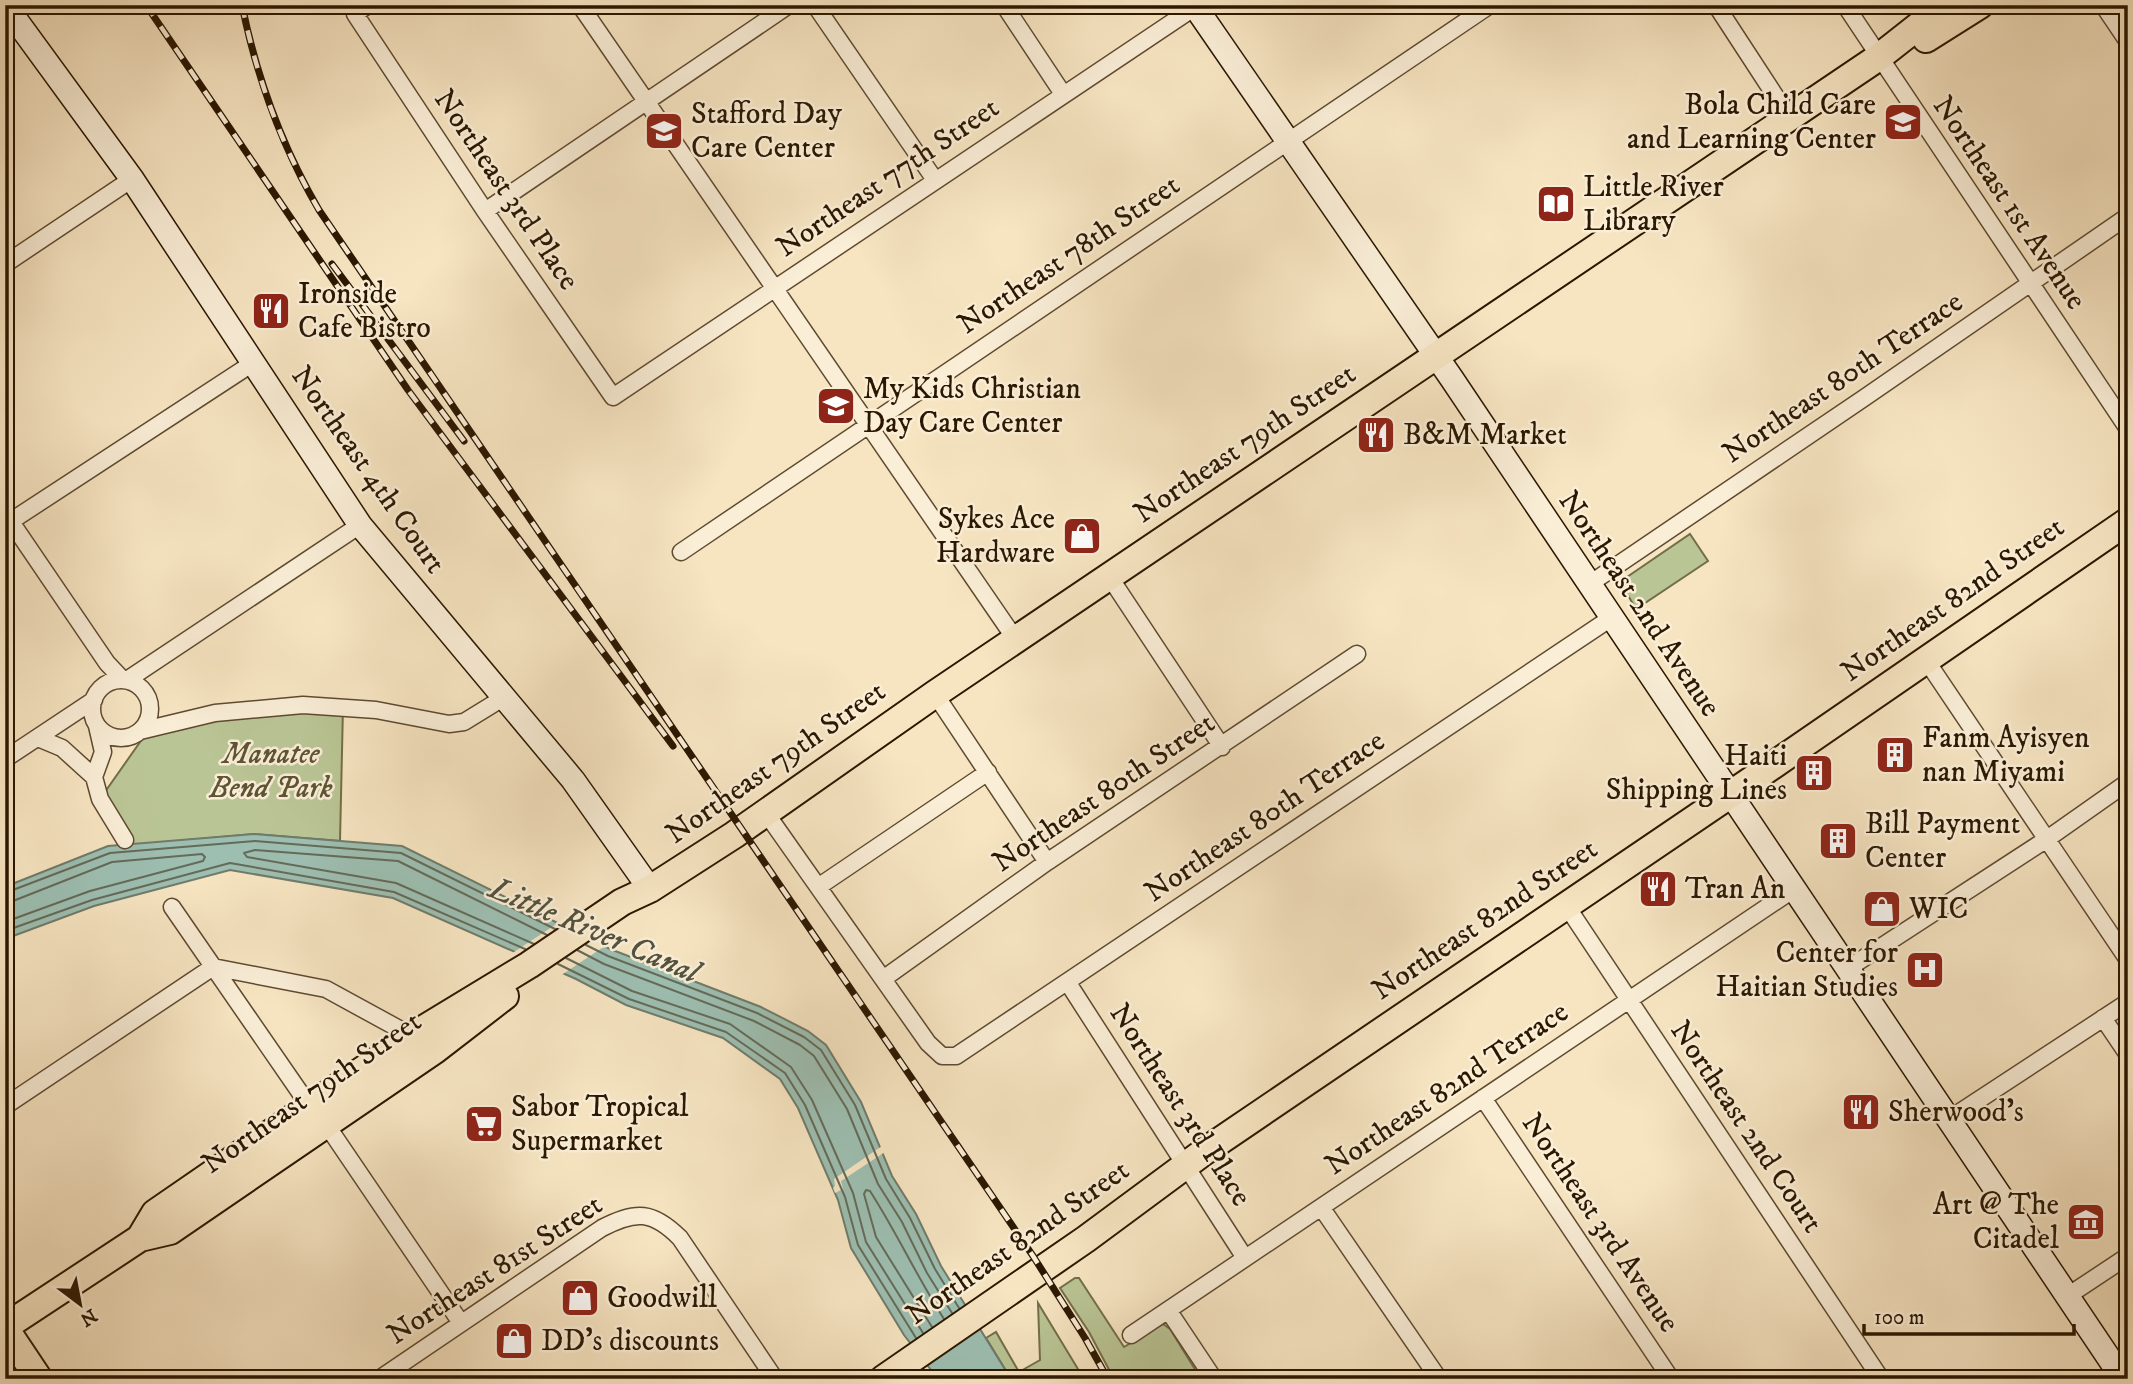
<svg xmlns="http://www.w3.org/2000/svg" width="2133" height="1384" font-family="'IM FELL DW Pica',serif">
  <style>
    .green { fill: #bac595; stroke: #726e4a; stroke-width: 2 }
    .water { fill: #9dbfb2; stroke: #6f7c6b; stroke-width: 2 }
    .pier { fill: #f7e5c2 }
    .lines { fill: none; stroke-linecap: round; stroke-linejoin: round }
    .shore { stroke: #646b59; stroke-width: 2 }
    .street-casing { stroke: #5e4a30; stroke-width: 19 }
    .secondary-casing { stroke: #2b1700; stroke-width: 26 }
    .primary-casing { stroke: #2b1700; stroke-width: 30 }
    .street { stroke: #faeed7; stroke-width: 16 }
    .secondary { stroke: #faeed7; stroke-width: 23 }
    .primary { stroke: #f7e5c2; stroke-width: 26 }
    .rail-casing { stroke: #2b1700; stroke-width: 7 }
    .rail { stroke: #faeed7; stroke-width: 4.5; stroke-dasharray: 13; stroke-linecap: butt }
    .labels { text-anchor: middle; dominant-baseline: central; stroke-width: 5; stroke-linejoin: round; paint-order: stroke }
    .poi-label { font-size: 30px; fill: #2b1700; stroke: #faeed7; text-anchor: start }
    .street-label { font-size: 30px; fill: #2b1700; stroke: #faeed7 }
    .park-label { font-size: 30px; font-style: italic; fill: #5d5434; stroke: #faeed7 }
    .water-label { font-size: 32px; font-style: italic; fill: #53523e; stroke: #faeed7 }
  </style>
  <rect width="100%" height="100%" fill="#f7e5c2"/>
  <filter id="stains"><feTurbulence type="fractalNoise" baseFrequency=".00286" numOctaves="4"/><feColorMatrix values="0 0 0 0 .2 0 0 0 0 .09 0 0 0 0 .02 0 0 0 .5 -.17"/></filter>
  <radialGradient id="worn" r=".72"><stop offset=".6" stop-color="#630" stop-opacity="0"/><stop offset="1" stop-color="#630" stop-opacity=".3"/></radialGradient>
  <path class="green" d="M 1690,534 L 1708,561 L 1636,609 L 1626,592 L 1627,577 Z
    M 343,707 L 340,841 L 254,834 L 132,845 L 100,799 L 152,725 Z
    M 1075,1278 L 1079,1278 L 1124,1347 L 1163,1324 L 1170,1329 L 1201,1379 L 1114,1379 L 1089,1332 L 1060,1288 Z
    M 1038,1303 L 1084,1379 L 1011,1379 L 986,1338 L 996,1332 L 1019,1372 L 1040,1360 Z"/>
  <path class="water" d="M 254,834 L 402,846 L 610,949 L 761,1007 L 808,1031 L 826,1045 L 861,1102 L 892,1176 L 916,1214 L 941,1266 L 1011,1379 L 938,1379 L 904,1335 L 851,1248 L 838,1200 L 798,1108 L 780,1079 L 723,1038 L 626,1005 L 576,979 L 393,898 L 230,870 L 94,906 L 5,939 L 7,886 L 108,846 Z"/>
  <path class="pier" d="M 561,921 L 608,944 L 560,976 L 511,954 Z
    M 882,1146 L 885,1152 L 841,1181 L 843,1189 L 835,1193 L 833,1188 L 835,1186 L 834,1179 Z"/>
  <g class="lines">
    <path class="shore" d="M 5,893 L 110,853 L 255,841 L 401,853 L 555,929
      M 5,902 L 13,901 L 112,862 L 202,854 L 205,857 L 203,861 L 90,891 L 5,922
      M 5,931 L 92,900 L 230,863 L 394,892 L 525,949
      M 534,944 L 396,883 L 247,857 L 244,853 L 255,850 L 398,861 L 547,935
      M 586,945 L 608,956 L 757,1013 L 804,1037 L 821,1050 L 855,1105 L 886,1179 L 910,1218 L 935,1269 L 959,1308
      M 577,950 L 604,964 L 754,1021 L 800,1045 L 814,1056 L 847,1109 L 878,1184 L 902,1222 L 927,1273 L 952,1313
      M 566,958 L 632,991 L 730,1024 L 791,1067 L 812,1100 L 853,1193 L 866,1242 L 923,1333
      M 558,964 L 629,999 L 726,1032 L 785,1073 L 805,1105 L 845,1197 L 858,1245 L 916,1338
      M 932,1327 L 876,1237 L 864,1194 L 866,1190 L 870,1191 C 897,1233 917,1277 944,1319"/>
    <g class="street-casing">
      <path id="street" d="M 368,5 L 355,14 L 485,211 L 613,397 L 1195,7
        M 580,5 L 1016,640
        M 815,5 L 935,180
        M 1004,5 L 1063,94
        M 1716,5 L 1789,117
        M 1845,5 L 2128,429
        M 2103,5 L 2128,42
        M 485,211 L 789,5
        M 5,264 L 132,179
        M 5,513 L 107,663 L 123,680
        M 5,525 L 253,363
        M 681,552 L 1490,5
        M 1109,576 L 1222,747
        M 1588,585 L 1864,398 L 2128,216
        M 1926,660 L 2128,960
        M 127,680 L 360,525
        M92 709a29 29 0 1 1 58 0a29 29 0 1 1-58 0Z
        M 935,694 L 1047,862
        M 97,726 L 103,752 L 94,777 L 100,799 L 125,840
        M 140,731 L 215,713 L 303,705 L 376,710 L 449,724 L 464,722 L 503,698
        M 38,738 L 62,748 L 94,777
        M 5,759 L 94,700
        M 766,813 L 928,1043 L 942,1056 L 956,1056 L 1611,618
        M 818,887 L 988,772
        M 1566,905 L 1881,1379
        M 172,907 L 310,1107 L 326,1124 L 461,1323
        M 1847,969 L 2047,839 L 2128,782
        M 883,979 L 1047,862 L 1357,654
        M 1068,983 L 1245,1258
        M 2103,1018 L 2128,1055
        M 1483,1098 L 1671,1379
        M 5,1106 L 213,967 L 326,989 L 412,1036
        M 1948,1120 L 2128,1002
        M 1321,1207 L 1439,1379
        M 2066,1297 L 2128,1256
        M 1168,1310 L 1214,1379
        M 1131,1335 L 1794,889
        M 379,1379 L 602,1228 C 636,1210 653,1211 680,1238 L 775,1379"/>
    </g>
    <g class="secondary-casing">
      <path id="secondary" d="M 5,5 L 132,179 L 360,525 L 573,780 L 650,889
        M 1194,5 L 1452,379 L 2123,1379"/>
    </g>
    <g class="primary-casing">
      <path id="primary" d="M 1926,39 L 1980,5
        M 140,1238 L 155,1213 L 412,1036 L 529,965 L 622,902 L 650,889 L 734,835 L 935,694 L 1879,57 L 1945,5
        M 5,1327 L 140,1238 L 170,1231 L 435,1050 L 505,996
        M 5,1328 L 39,1379
        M 883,1379 L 1086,1239 L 1205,1151 L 1759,775 L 2128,521"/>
    </g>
    <use href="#street" class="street"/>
    <use href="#secondary" class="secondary"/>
    <use href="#primary" class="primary"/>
    <g class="rail-casing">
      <path id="rail" d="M 146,5 L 408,390 L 673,746
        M 242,5 C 257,79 281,145 319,210 L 1033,1256 L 1085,1338 L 1108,1379
        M 332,264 L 464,441"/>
    </g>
    <use href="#rail" class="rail"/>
  </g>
  <defs>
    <g id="school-square" transform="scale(2.0125)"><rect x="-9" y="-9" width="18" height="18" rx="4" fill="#8f2418" stroke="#faeed7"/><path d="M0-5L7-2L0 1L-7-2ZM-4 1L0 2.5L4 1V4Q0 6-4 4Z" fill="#fff"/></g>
    <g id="library-square" transform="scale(2.0125)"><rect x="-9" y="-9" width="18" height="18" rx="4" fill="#8f2418" stroke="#faeed7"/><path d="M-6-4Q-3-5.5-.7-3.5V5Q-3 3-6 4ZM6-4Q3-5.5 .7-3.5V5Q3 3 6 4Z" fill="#fff"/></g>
    <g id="restaurant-square" transform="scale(2.0125)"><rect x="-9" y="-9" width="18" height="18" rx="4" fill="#8f2418" stroke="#faeed7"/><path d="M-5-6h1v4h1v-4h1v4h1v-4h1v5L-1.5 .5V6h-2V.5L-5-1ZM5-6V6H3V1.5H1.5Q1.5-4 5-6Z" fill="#fff"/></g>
    <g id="shop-square" transform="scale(2.0125)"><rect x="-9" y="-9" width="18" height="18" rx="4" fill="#8f2418" stroke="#faeed7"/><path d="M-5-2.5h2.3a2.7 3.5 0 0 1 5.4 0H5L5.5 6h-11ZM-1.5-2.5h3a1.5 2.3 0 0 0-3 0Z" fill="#fff"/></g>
    <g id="building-square" transform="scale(2.0125)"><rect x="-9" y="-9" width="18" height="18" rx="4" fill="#8f2418" stroke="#faeed7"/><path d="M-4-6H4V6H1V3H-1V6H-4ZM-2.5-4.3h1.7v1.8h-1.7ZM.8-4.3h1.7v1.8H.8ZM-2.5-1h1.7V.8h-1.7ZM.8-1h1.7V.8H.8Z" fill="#fff"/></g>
    <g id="hospital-square" transform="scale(2.0125)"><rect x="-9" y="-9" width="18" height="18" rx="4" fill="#8f2418" stroke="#faeed7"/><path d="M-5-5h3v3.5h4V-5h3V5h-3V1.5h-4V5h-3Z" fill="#fff"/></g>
    <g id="supermarket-square" transform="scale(2.0125)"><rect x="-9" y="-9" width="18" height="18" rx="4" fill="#8f2418" stroke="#faeed7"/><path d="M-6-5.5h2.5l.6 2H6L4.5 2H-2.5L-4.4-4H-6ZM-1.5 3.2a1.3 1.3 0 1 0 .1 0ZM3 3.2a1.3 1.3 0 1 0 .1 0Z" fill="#fff"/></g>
    <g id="museum-square" transform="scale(2.0125)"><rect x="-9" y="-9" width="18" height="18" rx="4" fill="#8f2418" stroke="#faeed7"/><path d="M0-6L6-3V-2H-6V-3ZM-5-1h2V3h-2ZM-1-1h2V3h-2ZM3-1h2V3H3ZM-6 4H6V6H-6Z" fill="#fff"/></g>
  </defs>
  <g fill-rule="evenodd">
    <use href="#school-square" x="1903" y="122"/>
    <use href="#school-square" x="664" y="131"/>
    <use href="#library-square" x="1556" y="204"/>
    <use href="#restaurant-square" x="271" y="311"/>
    <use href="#school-square" x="836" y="406"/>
    <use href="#restaurant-square" x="1376" y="435"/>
    <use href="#shop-square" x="1082" y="536"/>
    <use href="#building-square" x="1895" y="755"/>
    <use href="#building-square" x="1814" y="773"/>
    <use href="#building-square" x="1838" y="841"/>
    <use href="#restaurant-square" x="1658" y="889"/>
    <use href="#shop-square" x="1882" y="909"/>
    <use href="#hospital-square" x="1925" y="970"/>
    <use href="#restaurant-square" x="1861" y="1112"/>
    <use href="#supermarket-square" x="484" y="1124"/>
    <use href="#museum-square" x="2086" y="1222"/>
    <use href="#shop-square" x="580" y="1298"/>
    <use href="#shop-square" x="514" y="1341"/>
  </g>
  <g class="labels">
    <g class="poi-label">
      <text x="1876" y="105" text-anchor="end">Bola Child Care<tspan x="1876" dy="34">and Learning Center</tspan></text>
      <text x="691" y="114">Stafford Day<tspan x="691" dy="34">Care Center</tspan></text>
      <text x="1583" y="187">Little River<tspan x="1583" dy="34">Library</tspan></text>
      <text x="298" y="294">Ironside<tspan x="298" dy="34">Cafe Bistro</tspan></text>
      <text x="863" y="389">My Kids Christian<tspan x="863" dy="34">Day Care Center</tspan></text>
      <text x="1403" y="435">B&amp;M Market</text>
      <text x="1055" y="519" text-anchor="end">Sykes Ace<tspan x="1055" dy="34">Hardware</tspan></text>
      <text x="1922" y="738">Fanm Ayisyen<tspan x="1922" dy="34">nan Miyami</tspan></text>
      <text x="1787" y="756" text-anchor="end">Haiti<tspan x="1787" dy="34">Shipping Lines</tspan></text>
      <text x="1865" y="824">Bill Payment<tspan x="1865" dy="34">Center</tspan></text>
      <text x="1685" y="889">Tran An</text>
      <text x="1909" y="909">WIC</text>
      <text x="1898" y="953" text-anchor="end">Center for<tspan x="1898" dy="34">Haitian Studies</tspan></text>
      <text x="511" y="1107">Sabor Tropical<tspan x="511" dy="34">Supermarket</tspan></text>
      <text x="1888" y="1112">Sherwood's</text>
      <text x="2059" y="1205" text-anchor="end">Art @ The<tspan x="2059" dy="34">Citadel</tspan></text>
      <text x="607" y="1298">Goodwill</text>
      <text x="541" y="1341">DD's discounts</text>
    </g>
    <g class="street-label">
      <text transform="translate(888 178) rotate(-34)">Northeast 77th Street</text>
      <text transform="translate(506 190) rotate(56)">Northeast 3rd Place</text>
      <text transform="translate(2009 203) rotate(56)">Northeast 1st Avenue</text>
      <text transform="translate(1069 255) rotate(-34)">Northeast 78th Street</text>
      <text transform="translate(1843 378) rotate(-34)">Northeast 80th Terrace</text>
      <text transform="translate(1245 444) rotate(-34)">Northeast 79th Street</text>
      <text transform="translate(368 470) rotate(55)">Northeast 4th Court</text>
      <text transform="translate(1953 600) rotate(-35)">Northeast 82nd Street</text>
      <text transform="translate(1639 604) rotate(56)">Northeast 2nd Avenue</text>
      <text transform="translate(776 763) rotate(-35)">Northeast 79th Street</text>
      <text transform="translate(1104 793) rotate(-34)">Northeast 80th Street</text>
      <text transform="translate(1265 817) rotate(-34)">Northeast 80th Terrace</text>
      <text transform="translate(1485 920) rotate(-34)">Northeast 82nd Street</text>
      <text transform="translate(1447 1089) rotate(-34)">Northeast 82nd Terrace</text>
      <text transform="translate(312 1093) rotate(-35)">Northeast 79th Street</text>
      <text transform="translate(1180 1105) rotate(57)">Northeast 3rd Place</text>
      <text transform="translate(1746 1127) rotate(56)">Northeast 2nd Court</text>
      <text transform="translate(1600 1223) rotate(56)">Northeast 3rd Avenue</text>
      <text transform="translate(1018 1243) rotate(-35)">Northeast 82nd Street</text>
      <text transform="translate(495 1270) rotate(-33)">Northeast 81st Street</text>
    </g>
    <g class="park-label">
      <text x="271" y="754">Manatee<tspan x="271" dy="34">Bend Park</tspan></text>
    </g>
    <g class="water-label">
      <text transform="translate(594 931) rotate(23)">Little River Canal</text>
    </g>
  </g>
  <rect width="2133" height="1384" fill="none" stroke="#f7e5c2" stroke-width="28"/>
  <rect x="7" y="7" width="2119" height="1370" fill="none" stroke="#2b1700" stroke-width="3.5"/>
  <rect x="14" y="14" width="2105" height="1356" fill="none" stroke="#2b1700" stroke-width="2"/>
  <g transform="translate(80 1304) rotate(148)" stroke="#faeed7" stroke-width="5" paint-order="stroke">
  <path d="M0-5L12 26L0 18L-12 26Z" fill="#2b1700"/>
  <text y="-10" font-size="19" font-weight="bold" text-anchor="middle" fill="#2b1700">N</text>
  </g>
  <path d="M1864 1324v10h210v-10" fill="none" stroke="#2b1700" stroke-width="3.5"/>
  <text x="1874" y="1324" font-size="21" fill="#2b1700" stroke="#faeed7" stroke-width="5" paint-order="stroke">100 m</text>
  <rect width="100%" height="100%" filter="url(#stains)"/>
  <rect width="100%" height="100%" fill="url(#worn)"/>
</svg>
